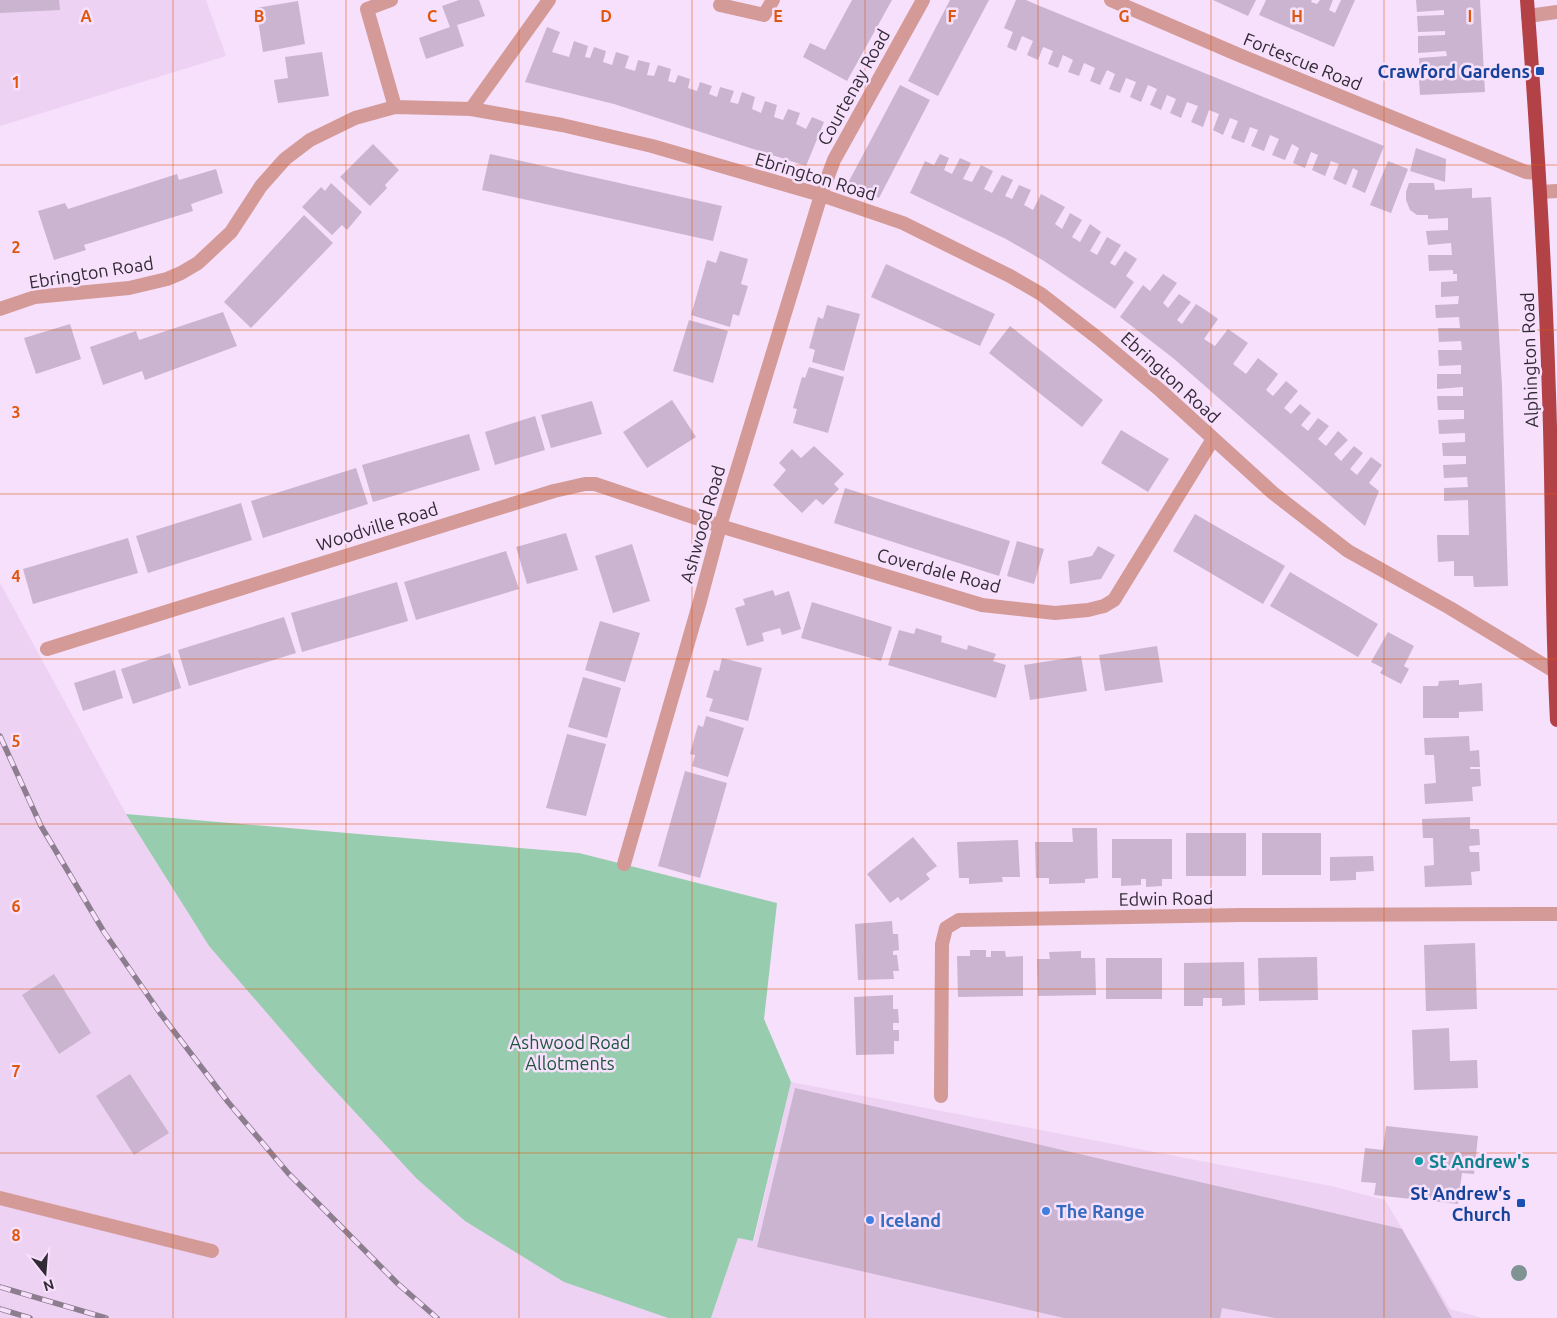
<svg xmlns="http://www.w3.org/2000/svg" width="1557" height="1318" font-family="Ubuntu,sans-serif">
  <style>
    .built { fill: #edd2f3 }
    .green { fill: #98ccae }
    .building { fill: #cab4cf }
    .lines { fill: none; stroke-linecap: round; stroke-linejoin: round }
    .service { stroke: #d49a97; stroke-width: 14 }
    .minor { stroke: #d49a97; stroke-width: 14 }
    .trunk { stroke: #b24246; stroke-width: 14 }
    .rail-casing { stroke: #8c7d8f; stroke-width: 5.5 }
    .rail { stroke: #f7e0fc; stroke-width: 4; stroke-dasharray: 11; stroke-linecap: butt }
    .tree { fill: #7f9492 }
    .grid { fill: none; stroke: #df570e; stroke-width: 1; stroke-opacity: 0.55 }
    .transit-dot { fill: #1a4fb4; stroke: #f7e0fc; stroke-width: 2 }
    .culture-dot { fill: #0f9aa8; stroke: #f7e0fc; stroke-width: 2 }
    .shop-dot { fill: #3f7fe0; stroke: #f7e0fc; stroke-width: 2 }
    .labels { text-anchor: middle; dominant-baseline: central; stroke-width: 5; stroke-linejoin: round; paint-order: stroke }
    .street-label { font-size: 18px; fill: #322a34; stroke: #f7e0fc }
    .transit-label { font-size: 18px; font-weight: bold; fill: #164399; stroke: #f7e0fc; text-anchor: end }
    .park-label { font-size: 18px; fill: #1d563b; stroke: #f7e0fc }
    .culture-label { font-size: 18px; font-weight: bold; fill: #0d838f; stroke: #f7e0fc; text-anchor: start }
    .shop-label { font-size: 18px; font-weight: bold; fill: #366cbe; stroke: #f7e0fc; text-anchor: start }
    .grid-label { font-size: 16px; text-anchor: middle; font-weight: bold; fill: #df570e; stroke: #f7e0fc; stroke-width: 5; stroke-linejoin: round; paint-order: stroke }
  </style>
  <rect width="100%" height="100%" fill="#f7e0fc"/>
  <path class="built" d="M 0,0 L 206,0 L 226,56 L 0,126 Z
    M 0,583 L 126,814 L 209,946 L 564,1282 L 668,1318 L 0,1318 Z
    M 791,1082 L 1331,1186 L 1385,1200 L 1450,1309 L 1482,1318 L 711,1318 L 738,1238 L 754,1241 Z"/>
  <path class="green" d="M 126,814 L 579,853 L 777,903 L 764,1019 L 791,1082 L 753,1241 L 738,1238 L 711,1318 L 668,1318 L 564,1282 L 465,1221 L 416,1178 L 317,1071 L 209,946 Z"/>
  <path class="building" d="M 0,0 L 59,0 L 60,10 L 0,13 Z
    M 459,0 L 479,0 L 485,16 L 457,25 L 464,46 L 426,59 L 419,38 L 450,27 L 442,6 Z
    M 852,0 L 892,0 L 847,81 L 803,57 L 810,43 L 825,50 Z
    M 950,0 L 989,0 L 938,96 L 908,81 Z
    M 1016,0 L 1026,0 L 1035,4 L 1384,146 L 1365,193 L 1352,187 L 1358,171 L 1353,168 L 1346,185 L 1333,179 L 1339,164 L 1331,161 L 1325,176 L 1312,170 L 1318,155 L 1311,152 L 1305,168 L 1293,163 L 1299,148 L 1292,144 L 1285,160 L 1272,155 L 1279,139 L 1270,135 L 1264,151 L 1251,146 L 1258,130 L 1250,127 L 1244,143 L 1231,138 L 1238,121 L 1230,118 L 1223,135 L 1213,130 L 1219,114 L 1209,110 L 1203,127 L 1191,122 L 1198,106 L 1187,102 L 1181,118 L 1170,113 L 1176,99 L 1167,95 L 1161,110 L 1150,105 L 1157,89 L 1148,85 L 1141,102 L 1130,97 L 1136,82 L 1126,78 L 1120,93 L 1109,89 L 1115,74 L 1107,70 L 1100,85 L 1090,81 L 1095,68 L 1084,63 L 1079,76 L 1068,72 L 1073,60 L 1063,55 L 1058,68 L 1048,64 L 1053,51 L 1043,47 L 1038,60 L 1027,55 L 1033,41 L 1022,36 L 1016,51 L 1007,47 L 1013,32 L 1004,28 Z
    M 1213,0 L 1256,0 L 1248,16 Z
    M 1266,0 L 1312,0 L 1311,2 L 1317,4 L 1320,0 L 1333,0 L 1329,10 L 1335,13 L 1341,0 L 1355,0 L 1334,47 L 1259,15 Z
    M 1416,0 L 1480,0 L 1485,92 L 1420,95 L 1419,79 L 1448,78 L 1448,73 L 1420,74 L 1419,58 L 1447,56 L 1446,51 L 1418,53 L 1418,36 L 1445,35 L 1445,31 L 1418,32 L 1417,16 L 1444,15 L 1444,10 L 1417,12 Z
    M 298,1 L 305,44 L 263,52 L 256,8 Z
    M 547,27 L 560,32 L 552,52 L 569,57 L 574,41 L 588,46 L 585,57 L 590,58 L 594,47 L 606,51 L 603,62 L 612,65 L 616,52 L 629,56 L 625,68 L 635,71 L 638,60 L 650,63 L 647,75 L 654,76 L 658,65 L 671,69 L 668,81 L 675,83 L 678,75 L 690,79 L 688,88 L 697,91 L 700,82 L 712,86 L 709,94 L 717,97 L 720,87 L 734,91 L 730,102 L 738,104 L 742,92 L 755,97 L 752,109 L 761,113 L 765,101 L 777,105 L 774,117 L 783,120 L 788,109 L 800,113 L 796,124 L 806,129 L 812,117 L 824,122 L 806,166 L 614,104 L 525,82 Z
    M 322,52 L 329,96 L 278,103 L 274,80 L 288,78 L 285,57 Z
    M 900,85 L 930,100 L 879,198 L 848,183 Z
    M 373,144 L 399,170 L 385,185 L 387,188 L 370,206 L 340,177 Z
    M 1416,148 L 1446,159 L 1445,182 L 1410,171 Z
    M 490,154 L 722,206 L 713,241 L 482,190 Z
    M 940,154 L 949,158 L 944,170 L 952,174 L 960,158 L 971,163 L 963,179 L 972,182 L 981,165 L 993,171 L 984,189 L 992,193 L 1002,175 L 1013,180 L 1005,196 L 1012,199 L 1019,185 L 1031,190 L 1024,205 L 1033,210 L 1041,194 L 1065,207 L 1055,224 L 1062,229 L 1070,213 L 1082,220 L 1072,237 L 1080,242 L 1090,224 L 1101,232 L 1090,251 L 1097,255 L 1107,237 L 1121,245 L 1110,263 L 1115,266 L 1125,251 L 1137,259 L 1126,276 L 1134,282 L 1115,309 L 1044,261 L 1006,239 L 910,193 L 925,161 L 934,165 Z
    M 1388,161 L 1408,169 L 1391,213 L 1370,205 Z
    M 216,169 L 223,193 L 191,204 L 193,211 L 84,245 L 86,250 L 54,260 L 38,211 L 65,203 L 68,209 L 177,174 L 179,180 Z
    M 331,183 L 362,212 L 347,230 L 342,225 L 332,235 L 302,207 L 321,187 L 325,191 Z
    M 1409,183 L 1434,183 L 1435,190 L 1472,188 L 1472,198 L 1491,197 L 1502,386 L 1508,586 L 1474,587 L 1473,576 L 1454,576 L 1454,561 L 1438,562 L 1437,535 L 1469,535 L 1468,500 L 1444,501 L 1444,488 L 1468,487 L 1467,477 L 1444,478 L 1443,465 L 1466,464 L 1466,456 L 1443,456 L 1442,443 L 1465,442 L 1465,433 L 1439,434 L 1438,420 L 1464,419 L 1464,410 L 1438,410 L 1437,396 L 1463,396 L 1463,387 L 1437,389 L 1437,374 L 1461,374 L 1461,365 L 1439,366 L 1438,350 L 1462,350 L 1461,341 L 1439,342 L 1438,328 L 1460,328 L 1459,317 L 1436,318 L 1435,305 L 1458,304 L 1459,296 L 1441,297 L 1441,282 L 1457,281 L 1457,274 L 1453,274 L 1453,270 L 1429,271 L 1428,255 L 1452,255 L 1451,243 L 1428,245 L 1426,231 L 1448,230 L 1448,218 L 1428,219 L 1428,215 L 1417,215 L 1410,210 L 1406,200 L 1406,192 Z
    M 304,215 L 333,243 L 251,328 L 224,302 Z
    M 720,251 L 748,259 L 741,284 L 748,286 L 739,316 L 733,314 L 730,327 L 691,315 L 707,260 L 716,263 Z
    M 886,264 L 995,314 L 980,346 L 871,297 Z
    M 1163,274 L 1177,283 L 1163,303 L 1168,308 L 1179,294 L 1191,302 L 1177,320 L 1182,324 L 1196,304 L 1207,311 L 1218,319 L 1204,339 L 1215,346 L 1228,329 L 1248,343 L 1233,364 L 1246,374 L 1258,358 L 1278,374 L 1266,390 L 1273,396 L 1286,381 L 1298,391 L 1284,408 L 1291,414 L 1300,404 L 1311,413 L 1301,425 L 1308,431 L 1318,418 L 1329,426 L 1318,439 L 1326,446 L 1338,431 L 1348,440 L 1334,454 L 1341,461 L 1354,446 L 1363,453 L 1350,469 L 1357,475 L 1371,457 L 1382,465 L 1369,483 L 1379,491 L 1365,526 L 1173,358 L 1120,317 L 1143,285 L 1150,291 Z
    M 827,305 L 860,314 L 844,371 L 812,362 L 815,350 L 809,348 L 818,317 L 823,319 Z
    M 223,312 L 237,346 L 145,380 L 142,371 L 103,385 L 90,347 L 136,331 L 139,340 Z
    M 689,320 L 728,331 L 713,383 L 673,371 Z
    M 70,324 L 81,359 L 36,374 L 24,338 Z
    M 1010,326 L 1103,400 L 1082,427 L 989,353 Z
    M 809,367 L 844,377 L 828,433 L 793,423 L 797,409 L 793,408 L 802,377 L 805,378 Z
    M 672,400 L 696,437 L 647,468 L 623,432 Z
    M 592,401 L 602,434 L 551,448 L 541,415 Z
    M 535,416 L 545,450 L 495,465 L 485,432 Z
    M 1121,430 L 1169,459 L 1148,492 L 1101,463 Z
    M 469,434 L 480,470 L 373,502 L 362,465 Z
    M 814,446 L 844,474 L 834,484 L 839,489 L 823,505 L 816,499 L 802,513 L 773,485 L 786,470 L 779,463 L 792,449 L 801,458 Z
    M 356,468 L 368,504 L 263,538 L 251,501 Z
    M 845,488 L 1010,541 L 999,576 L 834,523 Z
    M 241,503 L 252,540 L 148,573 L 136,536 Z
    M 1195,514 L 1285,566 L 1263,604 L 1173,551 Z
    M 566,533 L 578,570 L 527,584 L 516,547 Z
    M 128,538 L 138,573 L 33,604 L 23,569 Z
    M 1017,541 L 1044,549 L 1034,584 L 1007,576 Z
    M 632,544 L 650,601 L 613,613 L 595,556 Z
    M 1098,546 L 1115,555 L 1101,579 L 1070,584 L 1068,561 L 1092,556 Z
    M 506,551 L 519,589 L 416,620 L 404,582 Z
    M 1290,572 L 1378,624 L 1358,657 L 1270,606 Z
    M 397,582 L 408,621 L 302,652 L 291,613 Z
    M 773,590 L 775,596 L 789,591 L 801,629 L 782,635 L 780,628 L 762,633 L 764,641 L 747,646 L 735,608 L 745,605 L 743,599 Z
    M 812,602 L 892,627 L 881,661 L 801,638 Z
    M 284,617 L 296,653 L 189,686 L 178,650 Z
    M 600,621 L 640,633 L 625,682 L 585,670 Z
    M 916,628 L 942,636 L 941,642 L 967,650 L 968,645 L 996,654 L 993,661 L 1006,665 L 996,698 L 888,665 L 899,630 L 914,634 Z
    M 1388,632 L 1414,646 L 1404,666 L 1409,669 L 1401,684 L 1380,673 L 1383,668 L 1371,662 Z
    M 1157,646 L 1163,682 L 1105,691 L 1099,655 Z
    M 170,653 L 181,688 L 133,704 L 121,669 Z
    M 1081,656 L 1087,691 L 1030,700 L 1024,665 Z
    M 722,658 L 762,668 L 748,721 L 709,711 L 713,699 L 706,697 L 714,670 L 719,671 Z
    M 115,670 L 123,698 L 83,711 L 74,683 Z
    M 583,677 L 621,688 L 607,738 L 568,727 Z
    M 1459,680 L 1459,685 L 1482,683 L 1483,711 L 1459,712 L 1459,718 L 1423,718 L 1423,686 L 1438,686 L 1439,681 Z
    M 706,716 L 744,728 L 728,777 L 692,766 L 695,755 L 690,754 L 698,725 L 703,727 Z
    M 567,734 L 606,744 L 586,816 L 546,808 Z
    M 1469,736 L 1470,751 L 1479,750 L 1480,767 L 1470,767 L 1470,769 L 1480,769 L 1481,786 L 1472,787 L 1473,801 L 1425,804 L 1424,784 L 1436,783 L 1434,755 L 1425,755 L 1424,738 Z
    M 685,771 L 727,783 L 700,878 L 658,866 Z
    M 1470,817 L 1470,829 L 1479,829 L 1480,845 L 1469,846 L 1470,852 L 1479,852 L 1480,871 L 1471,872 L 1472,885 L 1425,887 L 1424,866 L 1434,865 L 1433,838 L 1423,838 L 1422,819 Z
    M 1072,828 L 1097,828 L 1098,878 L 1085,879 L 1085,883 L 1049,884 L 1049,878 L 1036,878 L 1035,842 L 1073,842 Z
    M 1186,833 L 1246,833 L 1246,876 L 1186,876 Z
    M 1262,833 L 1321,833 L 1321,875 L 1262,875 Z
    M 913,837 L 937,866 L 926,874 L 930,879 L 901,901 L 898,897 L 890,903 L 867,874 Z
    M 1112,839 L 1172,839 L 1172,879 L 1162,879 L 1162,886 L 1146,887 L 1146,879 L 1141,879 L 1141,885 L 1121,886 L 1121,878 L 1112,878 Z
    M 1018,840 L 1020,877 L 1002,877 L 1003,882 L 969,884 L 969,878 L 959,878 L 957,842 Z
    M 1373,856 L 1374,871 L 1356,872 L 1356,880 L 1330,881 L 1330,857 Z
    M 892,921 L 893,934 L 898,934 L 899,950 L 893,951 L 893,955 L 897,955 L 899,971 L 893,971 L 894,979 L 858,980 L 855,924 Z
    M 1475,943 L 1477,1009 L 1426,1011 L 1424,945 Z
    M 970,950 L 986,950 L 986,957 L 991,957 L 991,951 L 1005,951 L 1006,957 L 1023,956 L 1023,996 L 958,997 L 957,956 L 970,956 Z
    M 1081,951 L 1081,958 L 1095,958 L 1096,995 L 1038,996 L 1037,959 L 1050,959 L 1049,952 Z
    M 1317,957 L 1318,1000 L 1259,1001 L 1258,958 Z
    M 1106,958 L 1162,958 L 1162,999 L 1106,999 Z
    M 1244,962 L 1245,1005 L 1222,1006 L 1222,998 L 1203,998 L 1203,1006 L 1184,1006 L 1184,963 Z
    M 54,974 L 91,1033 L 59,1054 L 22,995 Z
    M 893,995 L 893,1009 L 898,1009 L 899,1023 L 893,1023 L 893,1030 L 899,1030 L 899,1041 L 894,1041 L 894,1054 L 856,1055 L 854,997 Z
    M 1449,1028 L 1450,1061 L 1477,1060 L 1478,1088 L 1414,1090 L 1412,1030 Z
    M 130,1074 L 169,1133 L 134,1155 L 96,1096 Z
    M 795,1088 L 1402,1229 L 1452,1318 L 1275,1318 L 1222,1308 L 1220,1318 L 1064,1318 L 757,1247 Z
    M 1386,1126 L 1478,1136 L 1474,1174 L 1462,1173 L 1458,1204 L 1374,1195 L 1376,1183 L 1361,1182 L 1365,1148 L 1383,1150 Z"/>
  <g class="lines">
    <path class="service" d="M 1540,192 L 1557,191
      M 0,1198 L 212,1251"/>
    <path class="minor" d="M 391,0 L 367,9 L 395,107
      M 1111,0 L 1239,55 L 1526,172 L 1538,173
      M 720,5 L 764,15 L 773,0
      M 1528,16 L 1557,12
      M 471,109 L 549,0
      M 0,309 L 35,297 L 129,288 L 167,279 L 181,273 L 198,263 L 231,232 L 261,186 L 285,159 L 310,140 L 355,118 L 395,107 L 471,109 L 562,125 L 652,146 L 821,195 L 903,223 L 1010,276 L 1041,294 L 1099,339 L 1161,391 L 1273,493 L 1348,551 L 1450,608 L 1554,671
      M 47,649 L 554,491 L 585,484 L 595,484 L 720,526 L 982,605 L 1055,613 L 1088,610 L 1104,606 L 1114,600 L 1213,439
      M 624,864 L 700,601 L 720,526 L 821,195 L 834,160 L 923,0
      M 941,1096 L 942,944 L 946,928 L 959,920 L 1242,915 L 1557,914"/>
    <path class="trunk" d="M 1527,0 C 1537,132 1545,263 1549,395 C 1553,503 1551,612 1557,720"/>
    <g class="rail-casing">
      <path id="rail" d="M 0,736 L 41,826 L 104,932 L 160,1013 L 228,1102 L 288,1173 L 397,1283 L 437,1318
        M 0,1287 L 106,1318
        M 0,1309 L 30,1318"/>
    </g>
    <use href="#rail" class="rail"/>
  </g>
  <circle class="tree" cx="1519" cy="1273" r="8"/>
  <path class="grid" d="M 173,0 L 173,1318M 346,0 L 346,1318M 519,0 L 519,1318M 692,0 L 692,1318M 865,0 L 865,1318M 1038,0 L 1038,1318M 1211,0 L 1211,1318M 1384,0 L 1384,1318M 0,165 L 1557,165M 0,330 L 1557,330M 0,494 L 1557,494M 0,659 L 1557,659M 0,824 L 1557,824M 0,989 L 1557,989M 0,1153 L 1557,1153"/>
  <g class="transit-dot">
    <rect x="1535" y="66" width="10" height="10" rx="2.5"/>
    <rect x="1516" y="1198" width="10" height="10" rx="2.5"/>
  </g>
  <circle class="culture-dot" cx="1419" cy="1161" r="5"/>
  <g class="shop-dot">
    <circle cx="1046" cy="1211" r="5"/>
    <circle cx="870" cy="1220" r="5"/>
  </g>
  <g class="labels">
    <g class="street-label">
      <text transform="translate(1303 61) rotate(22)">Fortescue Road</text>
      <text transform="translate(853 87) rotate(-61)">Courtenay Road</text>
      <text transform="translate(816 176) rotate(17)">Ebrington Road</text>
      <text transform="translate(91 272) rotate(-9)">Ebrington Road</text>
      <text transform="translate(1529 360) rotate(-92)">Alphington Road</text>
      <text transform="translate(1171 377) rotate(42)">Ebrington Road</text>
      <text transform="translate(702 524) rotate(-74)">Ashwood Road</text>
      <text transform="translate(377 526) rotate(-17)">Woodville Road</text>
      <text transform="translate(939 570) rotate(15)">Coverdale Road</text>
      <text transform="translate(1166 898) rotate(-1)">Edwin Road</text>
    </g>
    <g class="transit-label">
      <text x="1530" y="71">Crawford Gardens</text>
      <text x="1511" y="1193">St Andrew's<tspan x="1511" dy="21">Church</tspan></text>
    </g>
    <g class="park-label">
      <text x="570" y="1042">Ashwood Road<tspan x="570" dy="21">Allotments</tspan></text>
    </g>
    <g class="culture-label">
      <text x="1429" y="1161">St Andrew's</text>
    </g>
    <g class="shop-label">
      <text x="1056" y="1211">The Range</text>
      <text x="880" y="1220">Iceland</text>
    </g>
  </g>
  <g class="grid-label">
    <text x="86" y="22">A</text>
    <text x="259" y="22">B</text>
    <text x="432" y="22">C</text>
    <text x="606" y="22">D</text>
    <text x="778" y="22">E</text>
    <text x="952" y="22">F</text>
    <text x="1124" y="22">G</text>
    <text x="1297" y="22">H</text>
    <text x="1470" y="22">I</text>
    <text x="16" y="88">1</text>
    <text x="16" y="253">2</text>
    <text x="16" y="418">3</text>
    <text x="16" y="582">4</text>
    <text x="16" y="747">5</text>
    <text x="16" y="912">6</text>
    <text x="16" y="1077">7</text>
    <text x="16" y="1241">8</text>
  </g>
  <g transform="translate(45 1273) rotate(163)" stroke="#f7e0fc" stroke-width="4" paint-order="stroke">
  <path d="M0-4L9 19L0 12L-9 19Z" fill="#322a34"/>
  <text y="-8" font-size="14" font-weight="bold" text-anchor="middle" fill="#322a34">N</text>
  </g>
</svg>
